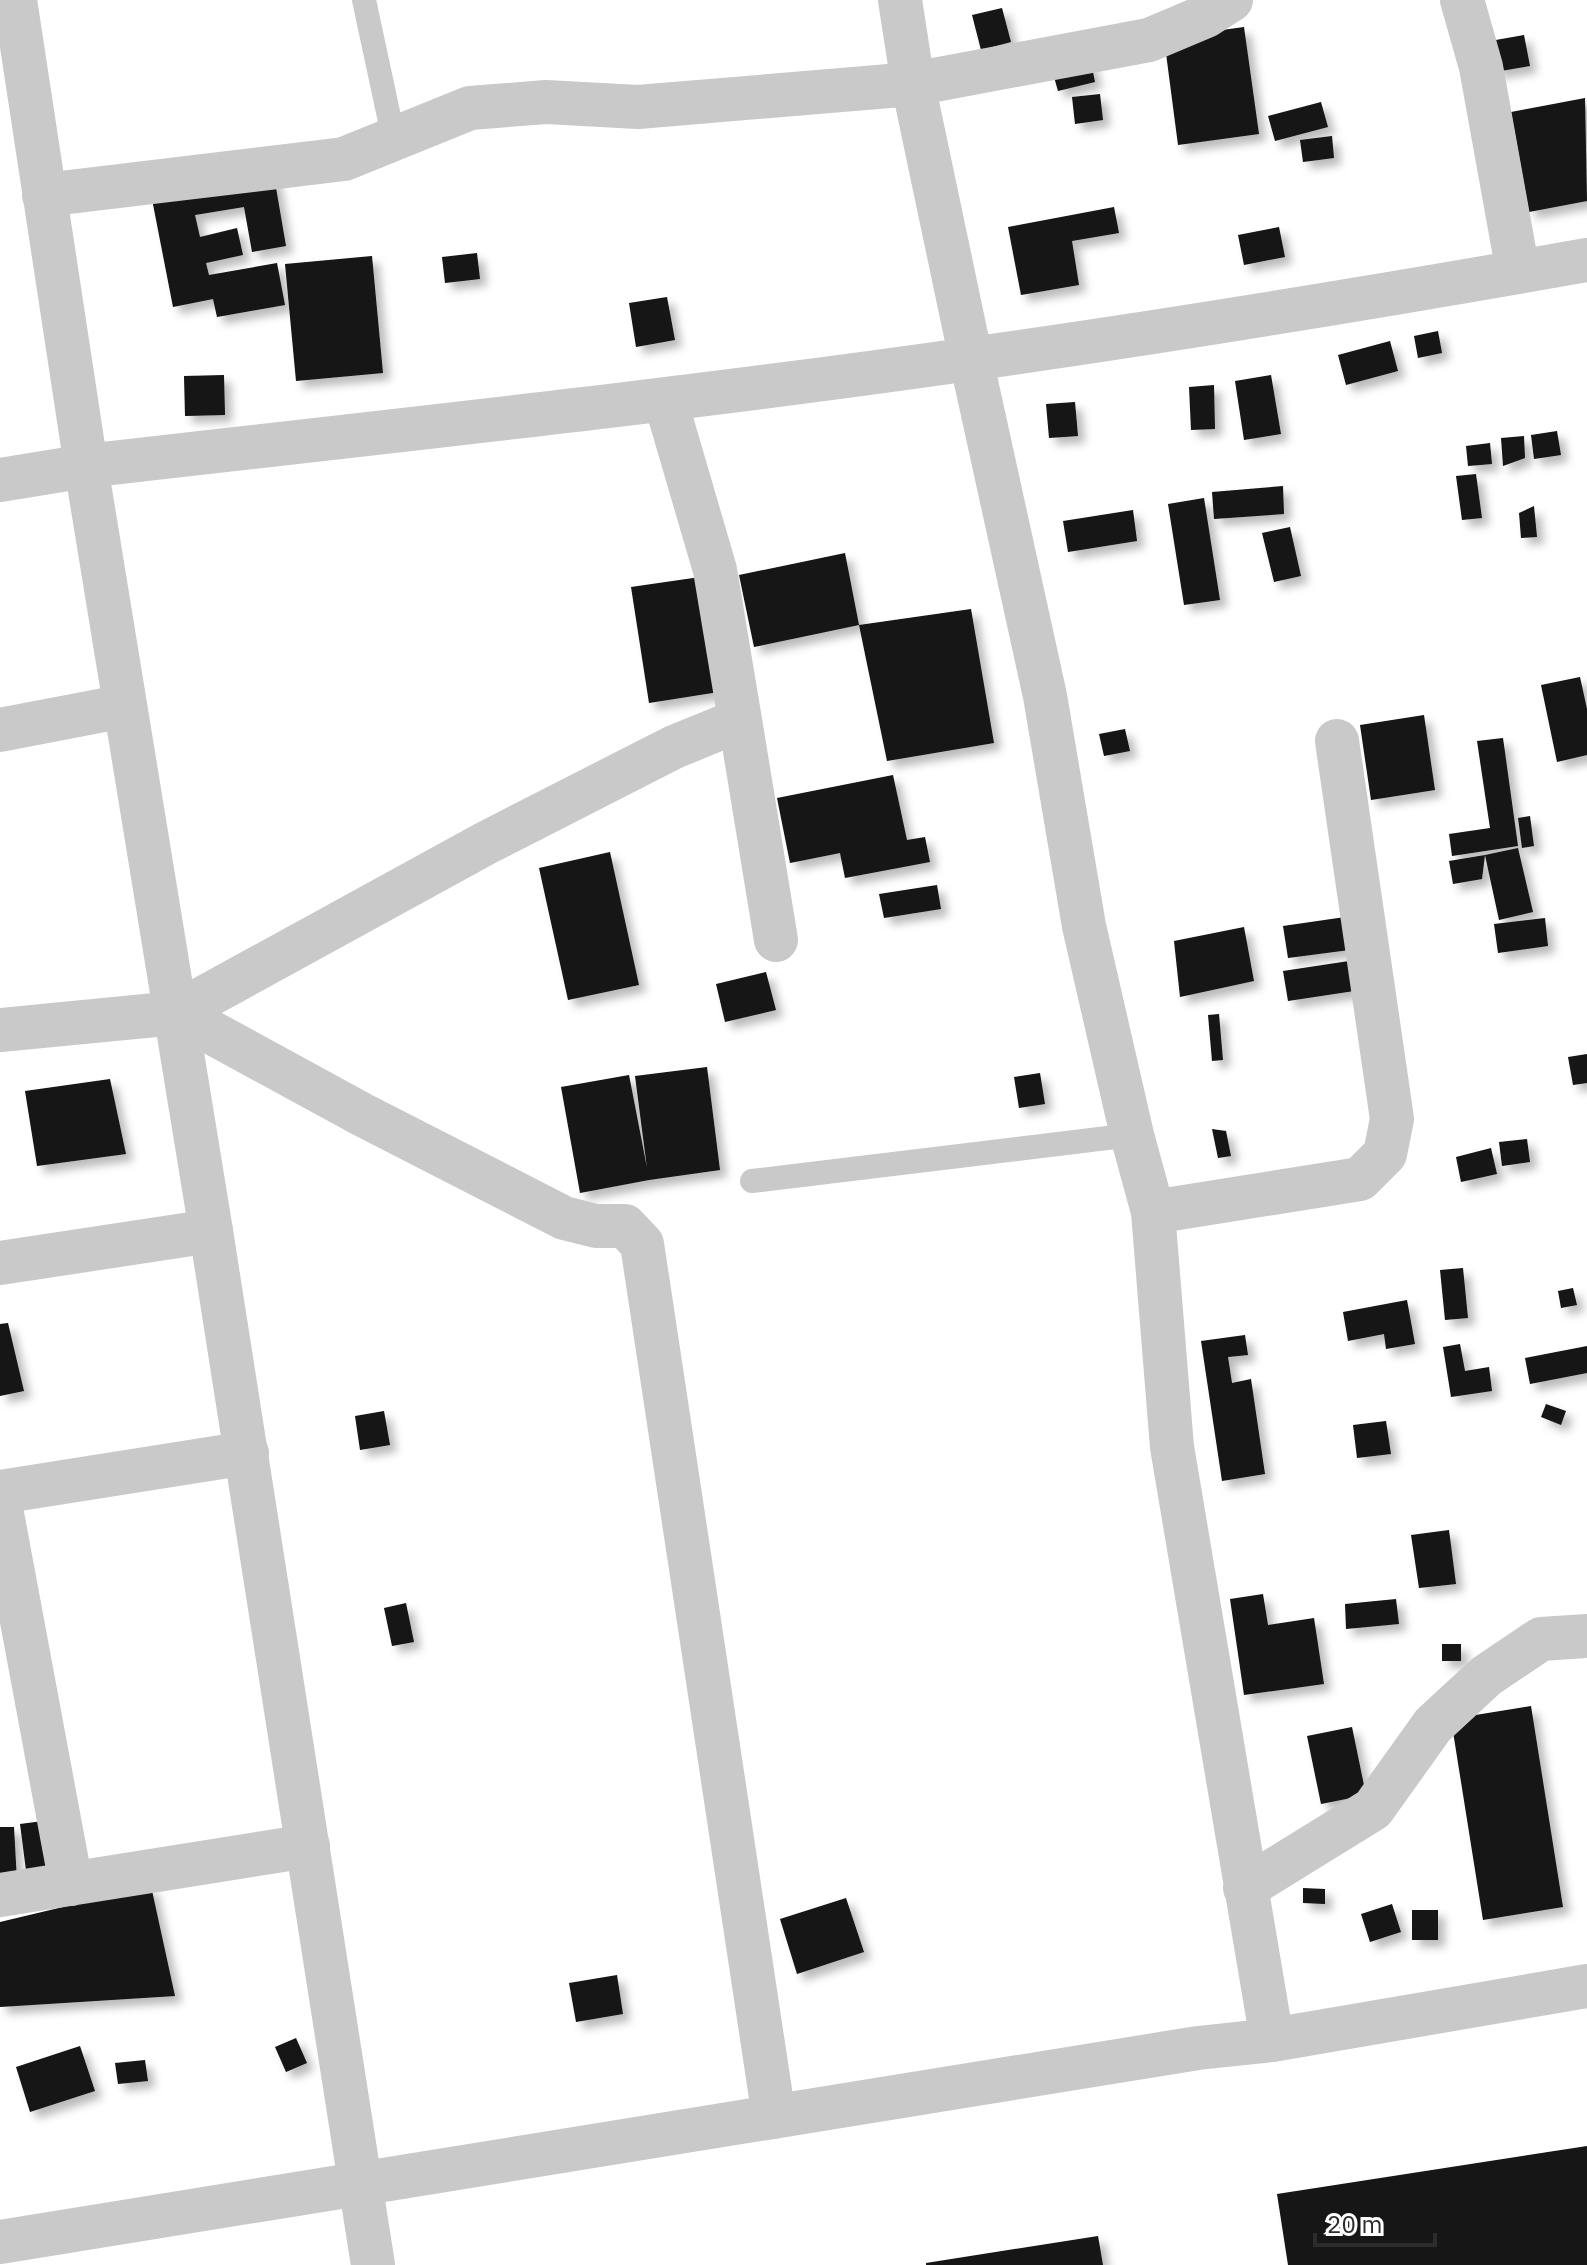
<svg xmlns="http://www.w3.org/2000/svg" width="1587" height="2265" font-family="'IBM Plex Sans',sans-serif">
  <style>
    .building { fill: #131313; filter: url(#shadow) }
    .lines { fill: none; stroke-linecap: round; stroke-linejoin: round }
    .service { stroke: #c9c9c9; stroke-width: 24 }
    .minor { stroke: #c9c9c9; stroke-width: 44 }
    .tertiary { stroke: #c9c9c9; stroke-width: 44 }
  </style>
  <defs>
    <filter id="shadow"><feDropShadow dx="7" dy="7" stdDeviation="4" flood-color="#0004"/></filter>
  </defs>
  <rect width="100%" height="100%" fill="#fff"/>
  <path class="building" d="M 1002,8 L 1011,42 L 981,50 L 972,15 Z
    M 1244,27 L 1259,134 L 1178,145 L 1164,38 Z
    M 1524,35 L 1530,66 L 1495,72 L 1490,41 Z
    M 1091,62 L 1095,82 L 1058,91 L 1052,70 Z
    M 1100,94 L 1103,120 L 1075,124 L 1072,97 Z
    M 1585,98 L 1587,201 L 1529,212 L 1511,112 Z
    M 1321,102 L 1328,127 L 1275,141 L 1268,116 Z
    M 1332,136 L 1334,158 L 1303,162 L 1300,140 Z
    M 274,176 L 286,246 L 252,252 L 244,207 L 195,215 L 200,237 L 237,228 L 243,255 L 206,263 L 209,275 L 277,263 L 285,305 L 217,317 L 213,299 L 173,307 L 151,194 Z
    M 1114,207 L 1119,233 L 1072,241 L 1079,285 L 1021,295 L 1008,227 Z
    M 1279,227 L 1285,257 L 1244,265 L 1238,235 Z
    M 477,253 L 480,279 L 445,283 L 442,257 Z
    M 372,256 L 383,373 L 296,381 L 285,264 Z
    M 667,297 L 675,340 L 636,347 L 629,303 Z
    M 1438,331 L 1442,353 L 1418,358 L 1414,336 Z
    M 1390,341 L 1398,371 L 1346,385 L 1338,355 Z
    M 224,375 L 225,415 L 185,416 L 184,376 Z
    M 1271,375 L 1281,434 L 1244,440 L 1235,381 Z
    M 1214,385 L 1215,429 L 1191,430 L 1189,387 Z
    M 1075,402 L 1078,436 L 1049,438 L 1046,404 Z
    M 1557,431 L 1561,455 L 1534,459 L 1531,435 Z
    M 1524,436 L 1525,458 L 1503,466 L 1501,438 Z
    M 1490,443 L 1492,464 L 1468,466 L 1466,446 Z
    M 1476,474 L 1482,518 L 1462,520 L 1456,476 Z
    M 1283,486 L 1284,514 L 1214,519 L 1212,492 Z
    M 1204,498 L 1220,600 L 1184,605 L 1168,504 Z
    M 1534,506 L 1537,537 L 1521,538 L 1519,513 Z
    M 1133,510 L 1137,541 L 1068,552 L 1063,521 Z
    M 1290,527 L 1301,576 L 1274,582 L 1262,533 Z
    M 845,553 L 859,625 L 971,609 L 994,743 L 887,761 L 859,625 L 754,647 L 739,575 Z
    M 707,576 L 725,691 L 649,703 L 631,587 Z
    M 1580,677 L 1587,709 L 1587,755 L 1557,762 L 1541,685 Z
    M 1424,715 L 1435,790 L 1371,800 L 1360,725 Z
    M 1125,729 L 1130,751 L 1104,756 L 1099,734 Z
    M 1503,738 L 1518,846 L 1452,856 L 1449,834 L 1490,828 L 1477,741 Z
    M 893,775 L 907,840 L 925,837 L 930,862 L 845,878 L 840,853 L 790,863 L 777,798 Z
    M 1530,816 L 1534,846 L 1522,848 L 1518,818 Z
    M 1518,848 L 1533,912 L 1499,920 L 1485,855 Z
    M 610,852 L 639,985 L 568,1000 L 539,868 Z
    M 1485,855 L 1482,879 L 1453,884 L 1449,861 Z
    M 937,885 L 941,909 L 884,918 L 879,894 Z
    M 1352,916 L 1357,949 L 1288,958 L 1283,926 Z
    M 1545,918 L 1548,946 L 1498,953 L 1494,924 Z
    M 1244,927 L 1254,981 L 1180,997 L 1174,941 Z
    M 1349,961 L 1354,991 L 1288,1001 L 1283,971 Z
    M 766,972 L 776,1010 L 725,1022 L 716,984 Z
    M 1219,1014 L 1223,1060 L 1212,1061 L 1208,1015 Z
    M 1587,1054 L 1587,1083 L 1573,1085 L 1568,1057 Z
    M 707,1067 L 720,1170 L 649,1180 L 580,1193 L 561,1087 L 629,1075 L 647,1168 L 635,1076 Z
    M 1040,1073 L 1045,1104 L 1019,1108 L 1014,1077 Z
    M 110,1079 L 126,1154 L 37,1166 L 25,1091 Z
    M 1212,1129 L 1226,1131 L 1231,1156 L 1218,1158 Z
    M 1527,1139 L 1530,1162 L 1502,1166 L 1499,1142 Z
    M 1491,1148 L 1497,1174 L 1461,1182 L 1456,1157 Z
    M 1463,1268 L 1468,1318 L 1445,1320 L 1440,1270 Z
    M 1573,1288 L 1577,1305 L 1561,1308 L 1558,1291 Z
    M 1407,1300 L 1415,1344 L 1386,1349 L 1384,1334 L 1348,1341 L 1343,1312 Z
    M 8,1323 L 24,1391 L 0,1396 L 0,1324 Z
    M 1245,1335 L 1248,1355 L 1228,1357 L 1232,1383 L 1251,1379 L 1265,1474 L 1222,1481 L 1201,1341 Z
    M 1460,1344 L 1465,1371 L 1489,1367 L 1492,1391 L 1451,1397 L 1443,1347 Z
    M 1587,1346 L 1587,1373 L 1530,1384 L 1525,1358 Z
    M 1546,1404 L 1566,1411 L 1561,1425 L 1541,1417 Z
    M 384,1411 L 390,1445 L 360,1450 L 355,1416 Z
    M 1386,1421 L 1391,1454 L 1357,1458 L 1353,1425 Z
    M 1449,1530 L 1456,1584 L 1419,1588 L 1411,1535 Z
    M 1263,1594 L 1268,1625 L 1314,1618 L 1324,1684 L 1244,1695 L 1230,1599 Z
    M 1396,1599 L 1399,1624 L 1346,1629 L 1345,1604 Z
    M 406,1603 L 414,1642 L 392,1646 L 384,1608 Z
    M 1442,1644 L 1461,1644 L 1461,1661 L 1442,1661 Z
    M 1531,1706 L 1563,1907 L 1483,1920 L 1451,1719 Z
    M 1352,1727 L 1366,1795 L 1321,1804 L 1307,1736 Z
    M 43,1821 L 50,1875 L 27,1878 L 20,1824 Z
    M 0,1827 L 14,1827 L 17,1882 L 0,1883 Z
    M 151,1886 L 175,1996 L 0,2007 L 0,1922 Z
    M 1303,1888 L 1325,1889 L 1325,1904 L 1303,1903 Z
    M 846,1898 L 864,1952 L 797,1974 L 780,1919 Z
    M 1392,1904 L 1401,1932 L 1370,1942 L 1361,1914 Z
    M 1412,1910 L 1438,1910 L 1438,1940 L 1412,1940 Z
    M 617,1975 L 623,2014 L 576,2022 L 569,1983 Z
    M 296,2038 L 307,2063 L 286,2072 L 275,2047 Z
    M 80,2046 L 95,2091 L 30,2112 L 16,2067 Z
    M 145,2060 L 148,2081 L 118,2084 L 115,2063 Z
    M 1587,2146 L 1587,2265 L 1288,2265 L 1277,2194 Z
    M 1098,2236 L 1103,2265 L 926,2265 L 926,2263 Z"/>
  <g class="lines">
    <path class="service" d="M 364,0 L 394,140
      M 752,1181 L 1132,1135"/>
    <path class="minor" d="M 900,0 L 913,84 L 971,359 L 1045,696 L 1084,926 L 1132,1135 L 1153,1212 L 1172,1447 L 1272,2040
      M 1462,0 L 1481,67 L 1518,272
      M 44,195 L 344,159 L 470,108 L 546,102 L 638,107 L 913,84 L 1149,40 L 1206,16 L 1231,0
      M 0,480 L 86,466 C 381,432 676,401 970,359 C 1177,330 1382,296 1587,260
      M 740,720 L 776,940
      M 0,730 L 125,706
      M 176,1013 L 363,1115 L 564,1218 L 596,1226 L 625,1226 L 642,1244 L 774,2117
      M 0,1030 L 176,1013 L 486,843 L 674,747 L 740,720 L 715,570 L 665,399
      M 1153,1212 L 1360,1179 L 1385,1154 L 1392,1119 L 1337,741
      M 0,1263 L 211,1231
      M 0,1492 L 247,1453
      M 0,1503 L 71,1884
      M 1245,1888 L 1373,1809 L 1433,1725 L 1486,1676 L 1541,1639 L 1587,1636
      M 0,1895 L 308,1846"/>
    <path class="tertiary" d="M 15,0 L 86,466 L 211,1231 L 373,2265
      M 0,2242 L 1198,2048 L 1272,2040 L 1587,1986"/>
  </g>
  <path d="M1315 2233v12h120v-12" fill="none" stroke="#2c2c2c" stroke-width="4"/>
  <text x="1327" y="2233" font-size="24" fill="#2c2c2c" stroke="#ffffff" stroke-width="6" paint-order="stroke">20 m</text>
</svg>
